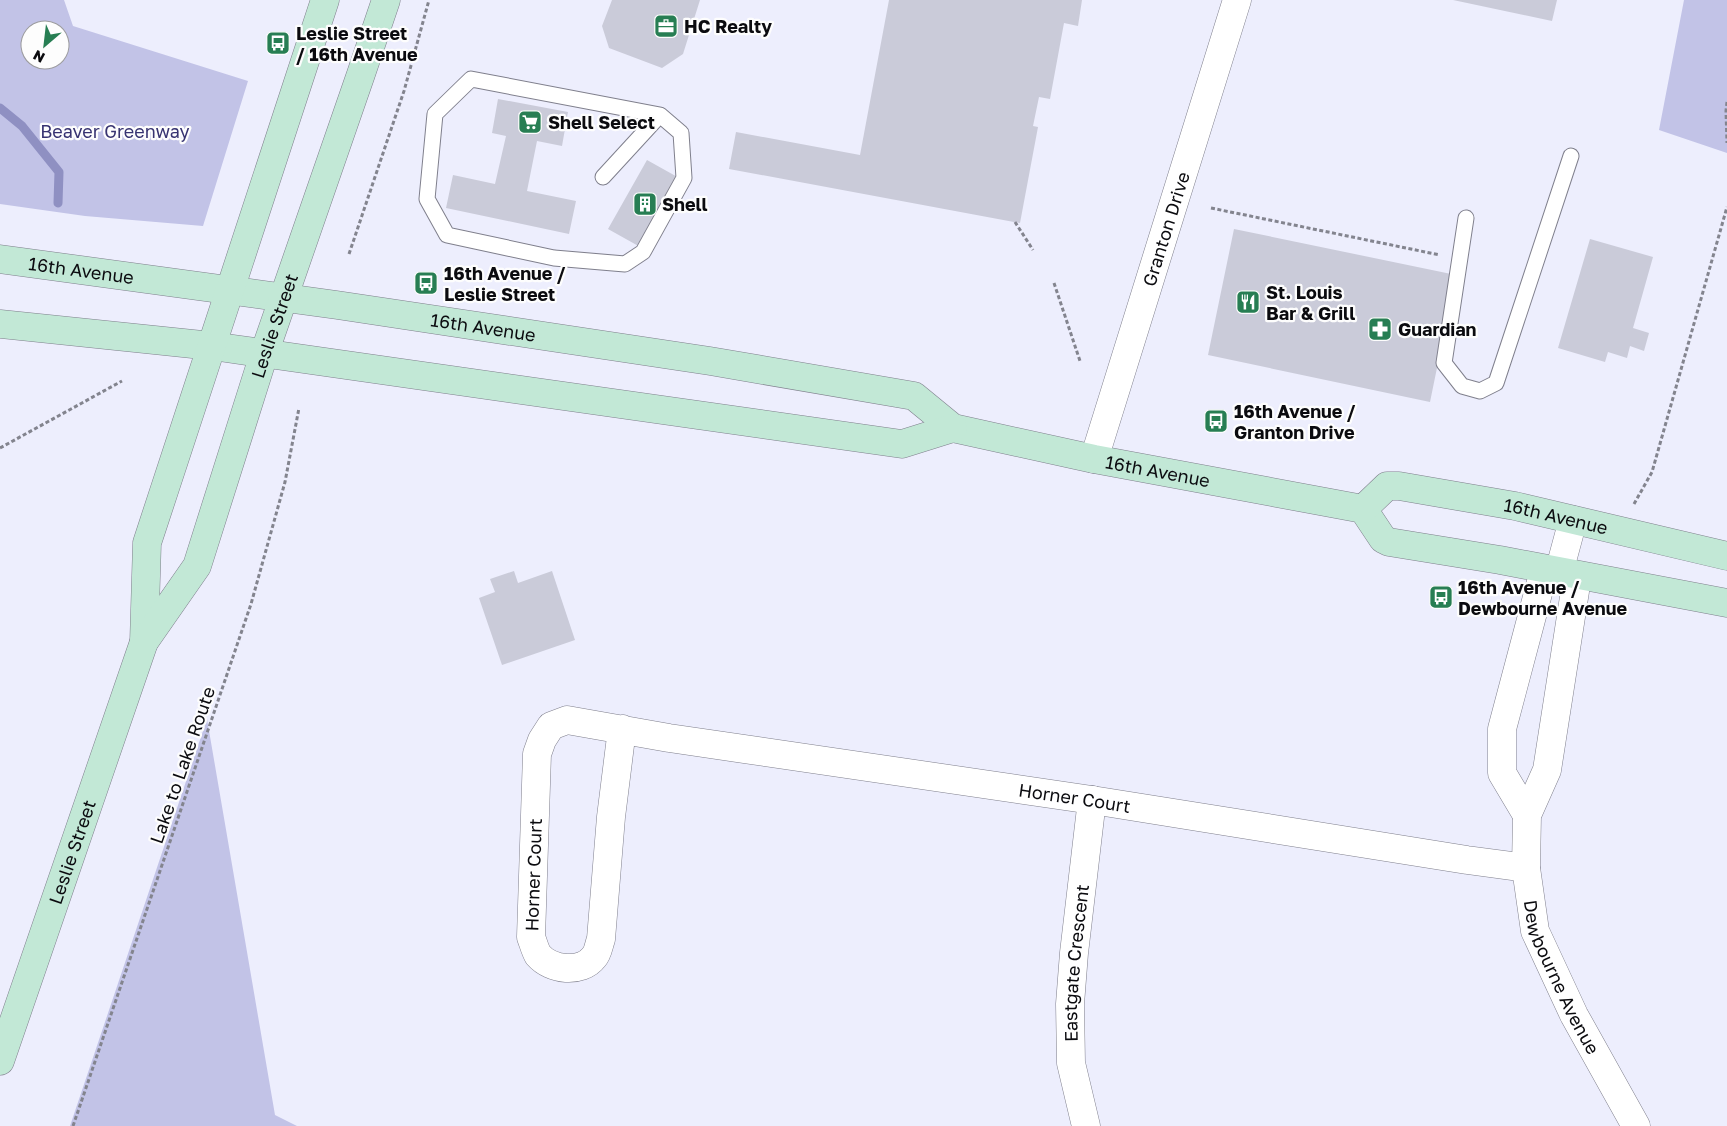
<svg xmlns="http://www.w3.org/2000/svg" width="1727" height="1126" font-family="'Golos Text',sans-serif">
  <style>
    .green { fill: #c2c3e7; fill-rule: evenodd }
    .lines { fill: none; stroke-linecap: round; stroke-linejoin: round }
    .stream { stroke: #8f90c2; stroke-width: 9 }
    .building { fill: #cacbd9 }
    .service-casing { stroke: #7f7f8c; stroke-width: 17 }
    .minor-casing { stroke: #7f7f8c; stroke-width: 29 }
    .secondary-casing { stroke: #7f7f8c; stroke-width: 29 }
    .path { stroke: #83848e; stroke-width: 3; stroke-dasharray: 4 2.5; stroke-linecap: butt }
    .service { stroke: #fff; stroke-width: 15 }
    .minor { stroke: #fff; stroke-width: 28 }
    .secondary { stroke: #c2e8d6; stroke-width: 28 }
    .labels { text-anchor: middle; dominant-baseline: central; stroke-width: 4.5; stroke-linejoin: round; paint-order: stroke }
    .poi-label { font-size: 18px; font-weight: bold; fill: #0b0b0f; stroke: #fdfdfd; text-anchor: start }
    .park-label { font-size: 18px; fill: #373371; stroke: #fdfdfd }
    .street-label { font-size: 18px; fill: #0b0b0f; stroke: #fdfdfd }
  </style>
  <rect width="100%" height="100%" fill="#edeefd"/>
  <path class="green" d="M 0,0 L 64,0 L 73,26 L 248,81 L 203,226 L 85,216 L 0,204 ZM 30,30 L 60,30 L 60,60 L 30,60 Z
    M 1684,0 L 1727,0 L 1727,153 L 1659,130 Z
    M 207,719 L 275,1115 L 297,1126 L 70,1126 Z"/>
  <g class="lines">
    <path class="stream" d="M 0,108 L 22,126 L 59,172 L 58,203"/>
  </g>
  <path class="building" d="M 612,0 L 700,0 L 683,54 L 662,68 L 609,48 L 602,26 Z
    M 889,0 L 1082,0 L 1078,26 L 1064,23 L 1050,99 L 1039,97 L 1033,126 L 1038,127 L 1020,223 L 729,169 L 736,132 L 860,155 Z
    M 1453,0 L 1557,0 L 1552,21 Z
    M 498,99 L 568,112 L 562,146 L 537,141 L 527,191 L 576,201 L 569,234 L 446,208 L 453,175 L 495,184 L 506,136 L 492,133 Z
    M 647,160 L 681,179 L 642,248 L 608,229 Z
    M 1234,229 L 1456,275 L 1430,402 L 1208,355 Z
    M 1590,239 L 1653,257 L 1633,328 L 1649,333 L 1644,351 L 1630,346 L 1627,358 L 1608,352 L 1605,362 L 1558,348 Z
    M 514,571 L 518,583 L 552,571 L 575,640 L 502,665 L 479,598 L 495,592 L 490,579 Z"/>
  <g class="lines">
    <g class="service-casing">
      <path id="service" d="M 603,177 L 660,115 L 471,79 L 435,114 L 427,199 L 447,235 L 554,258 L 625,264 L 643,252 L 684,178 L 681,133 L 660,115
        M 1466,218 L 1444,363 L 1462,386 L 1480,391 L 1496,383 L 1571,156"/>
    </g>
    <g class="minor-casing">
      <g id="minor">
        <path id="s1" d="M 1094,459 L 1237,0"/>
        <path id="s2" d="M 1559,572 L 1575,591 L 1547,770 L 1527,815 L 1526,868 L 1535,931 L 1574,1015 L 1636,1126"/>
        <path id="s3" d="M 622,729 L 611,817 L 601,939 C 599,944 598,953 594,957 C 581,974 551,970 538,955 C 535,950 533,942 531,937 L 537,754 L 542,740 L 551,726 L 567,720 L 669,738 L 1092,800 L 1467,860 L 1526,868"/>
        <path d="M 1527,815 L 1502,773 L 1502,729 L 1541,582 L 1559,572 L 1573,520"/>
        <path id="s4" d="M 1086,1126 L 1071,1063 L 1070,1004 L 1074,953 L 1092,800"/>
      </g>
    </g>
    <g class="secondary-casing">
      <g id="secondary">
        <path id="s5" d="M 0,259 L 337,305 L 710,361 L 914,396 L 953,428 L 1094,459 L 1363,509 L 1383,539 L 1389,542 L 1500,560 L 1727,603"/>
        <path d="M 0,324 L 212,346 L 902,444 L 953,428"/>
        <path id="s6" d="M 1363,509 L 1387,486 L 1399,486 L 1515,506 L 1727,556"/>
        <path d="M 144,642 L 147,543 L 325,0"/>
        <path id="s7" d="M 0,1061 L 144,642 L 197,566 L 264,354 L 361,74 L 386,0"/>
      </g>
    </g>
    <path class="path" d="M 1727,102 L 1726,111 L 1727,143
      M 1211,208 L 1440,255
      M 1015,222 L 1033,250
      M 349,254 L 404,91 L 429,0
      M 1054,283 L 1080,361
      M 0,448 L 122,381
      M 1634,504 L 1652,472 L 1727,207
      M 73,1126 L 251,604 L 285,482 L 299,408"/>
    <use href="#service" class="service"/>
    <use href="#minor" class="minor"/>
    <use href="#secondary" class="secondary"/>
  </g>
  <defs>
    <g id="office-square" transform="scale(1.25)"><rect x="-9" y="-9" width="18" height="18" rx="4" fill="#277e53" stroke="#fdfdfd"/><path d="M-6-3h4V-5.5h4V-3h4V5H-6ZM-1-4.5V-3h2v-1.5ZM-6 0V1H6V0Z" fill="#fff"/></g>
    <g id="bus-square" transform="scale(1.25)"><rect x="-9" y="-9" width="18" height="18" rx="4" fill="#277e53" stroke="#fdfdfd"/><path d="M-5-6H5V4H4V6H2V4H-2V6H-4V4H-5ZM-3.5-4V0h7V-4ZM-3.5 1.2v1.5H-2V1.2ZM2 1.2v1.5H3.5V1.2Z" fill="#fff"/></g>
    <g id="supermarket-square" transform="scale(1.25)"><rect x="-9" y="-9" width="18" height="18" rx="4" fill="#277e53" stroke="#fdfdfd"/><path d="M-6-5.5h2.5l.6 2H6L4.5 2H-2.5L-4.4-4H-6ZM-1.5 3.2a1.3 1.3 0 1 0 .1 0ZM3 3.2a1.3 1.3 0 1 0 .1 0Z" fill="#fff"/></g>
    <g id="building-square" transform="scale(1.25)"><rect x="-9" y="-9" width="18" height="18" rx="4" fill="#277e53" stroke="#fdfdfd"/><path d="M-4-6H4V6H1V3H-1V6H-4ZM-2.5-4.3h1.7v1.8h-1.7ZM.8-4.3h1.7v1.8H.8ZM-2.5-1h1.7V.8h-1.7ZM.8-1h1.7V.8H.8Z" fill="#fff"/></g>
    <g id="restaurant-square" transform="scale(1.25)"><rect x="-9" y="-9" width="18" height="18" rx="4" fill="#277e53" stroke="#fdfdfd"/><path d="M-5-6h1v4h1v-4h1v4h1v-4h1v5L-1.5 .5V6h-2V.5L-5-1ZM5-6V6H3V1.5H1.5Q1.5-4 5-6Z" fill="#fff"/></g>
    <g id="pharmacy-square" transform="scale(1.25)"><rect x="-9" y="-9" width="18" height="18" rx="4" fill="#277e53" stroke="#fdfdfd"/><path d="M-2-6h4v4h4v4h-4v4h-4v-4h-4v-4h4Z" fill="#fff"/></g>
  </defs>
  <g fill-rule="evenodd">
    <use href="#office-square" x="666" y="26"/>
    <use href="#bus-square" x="278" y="43"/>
    <use href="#supermarket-square" x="530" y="122"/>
    <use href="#building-square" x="645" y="204"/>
    <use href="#bus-square" x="426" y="283"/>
    <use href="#restaurant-square" x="1248" y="302"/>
    <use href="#pharmacy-square" x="1380" y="329"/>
    <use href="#bus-square" x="1216" y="421"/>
    <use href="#bus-square" x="1441" y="597"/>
  </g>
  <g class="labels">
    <g class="poi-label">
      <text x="684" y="26">HC Realty</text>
      <text x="296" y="33">Leslie Street<tspan x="296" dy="21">/ 16th Avenue</tspan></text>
      <text x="548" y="122">Shell Select</text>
      <text x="662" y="204">Shell</text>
      <text x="444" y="273">16th Avenue /<tspan x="444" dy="21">Leslie Street</tspan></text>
      <text x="1266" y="292">St. Louis<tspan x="1266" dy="21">Bar &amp; Grill</tspan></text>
      <text x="1398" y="329">Guardian</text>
      <text x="1234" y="411">16th Avenue /<tspan x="1234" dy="21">Granton Drive</tspan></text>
      <text x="1458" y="587">16th Avenue /<tspan x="1458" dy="21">Dewbourne Avenue</tspan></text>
    </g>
    <g class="park-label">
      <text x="115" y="131">Beaver Greenway</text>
    </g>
    <g class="street-label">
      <text stroke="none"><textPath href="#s1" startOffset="241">Granton Drive</textPath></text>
      <text stroke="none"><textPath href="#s5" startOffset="82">16th Avenue</textPath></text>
      <text stroke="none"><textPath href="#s7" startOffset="788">Leslie Street</textPath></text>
      <text stroke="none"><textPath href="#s5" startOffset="488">16th Avenue</textPath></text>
      <text stroke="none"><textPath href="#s5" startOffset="1184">16th Avenue</textPath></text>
      <text stroke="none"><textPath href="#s6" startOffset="205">16th Avenue</textPath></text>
      <text transform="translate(182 765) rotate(-71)">Lake to Lake Route</text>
      <text stroke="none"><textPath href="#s3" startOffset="1058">Horner Court</textPath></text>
      <text stroke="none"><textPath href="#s7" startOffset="221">Leslie Street</textPath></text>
      <text stroke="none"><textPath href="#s3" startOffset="375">Horner Court</textPath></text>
      <text stroke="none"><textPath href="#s4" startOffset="165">Eastgate Crescent</textPath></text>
      <text stroke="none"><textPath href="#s2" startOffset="424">Dewbourne Avenue</textPath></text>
    </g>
  </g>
  <g transform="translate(45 45) rotate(208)"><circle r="24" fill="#fdfdfd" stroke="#9c9c9e"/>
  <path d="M0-4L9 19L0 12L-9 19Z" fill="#277e53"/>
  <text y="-8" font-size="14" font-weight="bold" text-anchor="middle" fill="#0b0b0f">N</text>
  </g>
</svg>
